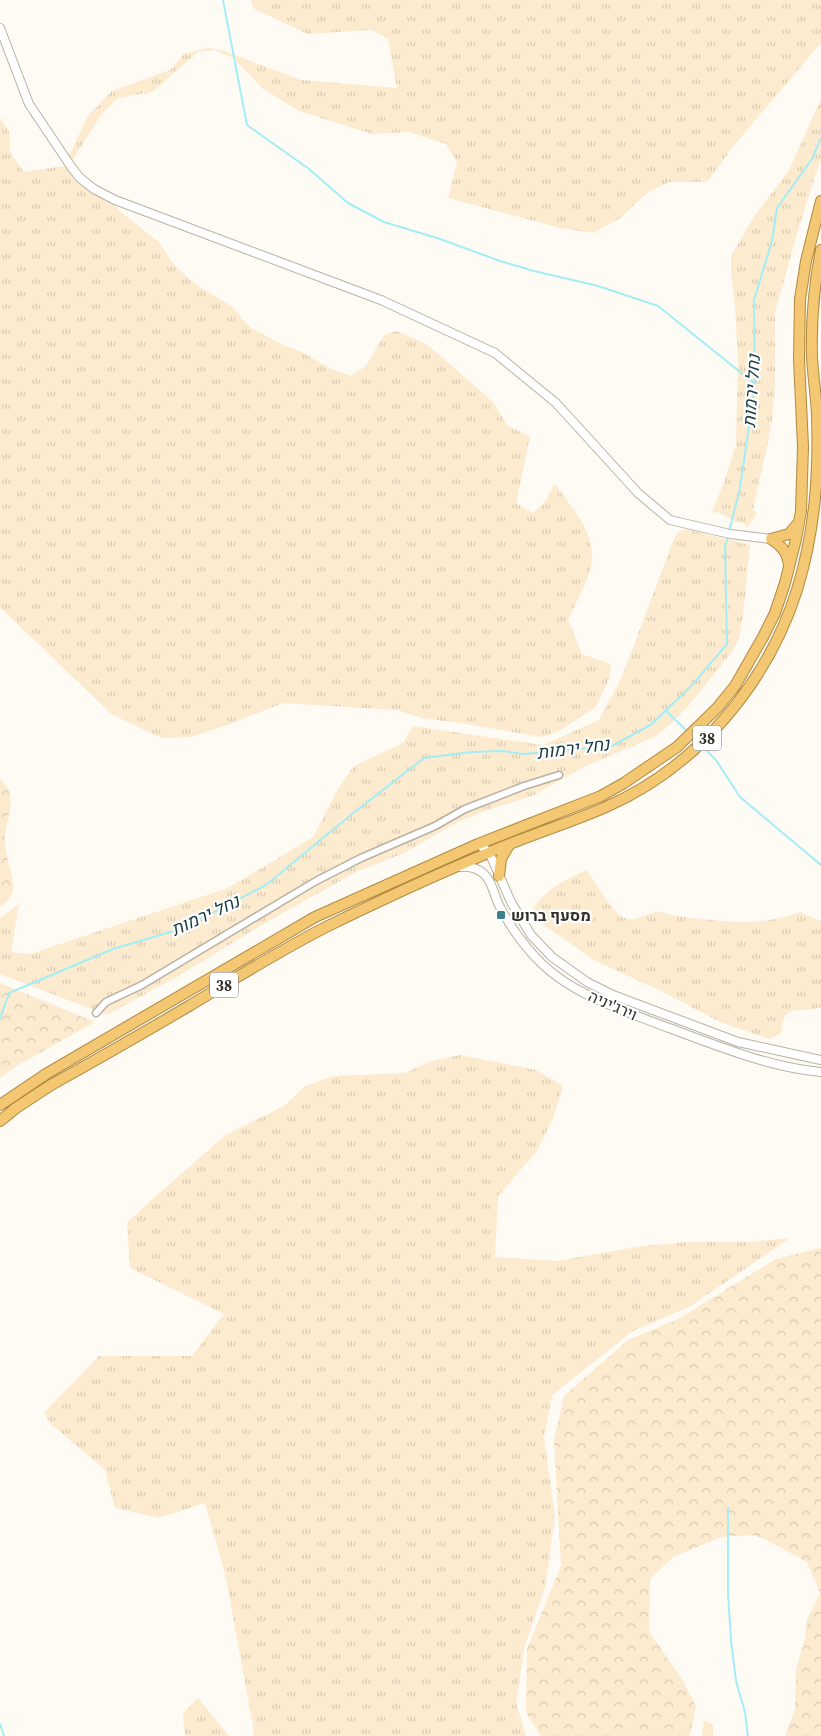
<svg xmlns="http://www.w3.org/2000/svg" width="821" height="1736" font-family="'Source Serif 4',Heebo,serif">
  <style>
    .grass { fill: url(#grass-tufts) }
    .forest { fill: url(#forest-crowns) }
    .lines { fill: none; stroke-linecap: round; stroke-linejoin: round }
    .stream { stroke: #a4edf6; stroke-width: 2 }
    .minor-casing { stroke: #b9b1a2; stroke-width: 9 }
    .tertiary-casing { stroke: #b9b1a2; stroke-width: 10 }
    .trunk-casing { stroke: #af8a42; stroke-width: 12 }
    .minor { stroke: #fff; stroke-width: 6 }
    .tertiary { stroke: #fff; stroke-width: 8 }
    .trunk { stroke: #f4c872; stroke-width: 10 }
    .poi-dot { fill: #3b828b; stroke: #fff; stroke-width: 2 }
    .labels { text-anchor: middle; dominant-baseline: central; stroke-width: 4.5; stroke-linejoin: round; paint-order: stroke }
    .shield { fill: #fff; stroke: #716f6b; stroke-width: 1 }
    .shield-label { font-size: 15px; font-weight: bold; fill: #34312b }
    .poi-label { font-size: 16px; font-weight: bold; fill: #34312b; stroke: #fff; text-anchor: start }
    .street-label { font-size: 16px; fill: #34312b; stroke: #fff }
    .water-label { font-size: 18px; font-style: italic; fill: #173b3f; stroke: #fff }
  </style>
  <defs>
    <pattern id="grass-tufts" width="24" height="20" patternUnits="userSpaceOnUse" patternTransform="scale(1.25)"><rect width="24" height="20" fill="#fcebce"/><path d="M3 7l-1-3M5 7V3M7 7l1-3M15 17l-1-3M17 17v-4M19 17l1-3" fill="none" stroke="#d9cab1"/></pattern>
    <pattern id="forest-crowns" width="20" height="18" patternUnits="userSpaceOnUse" patternTransform="scale(1.25)"><rect width="20" height="18" fill="#fcebce"/><path d="M2 6a3 3 0 1 1 6 0M12 15a3 3 0 1 1 6 0" fill="none" stroke="#d9cab1"/></pattern>
  </defs>
  <rect width="100%" height="100%" fill="#fefbf4"/>
  <path class="grass" d="M 251,0 L 821,0 L 821,43 L 736,143 L 707,182 L 669,182 L 647,193 L 619,219 L 593,233 L 560,228 L 448,198 L 457,162 L 446,144 L 409,132 L 372,134 L 299,111 L 262,88 L 233,58 L 214,50 L 198,52 L 152,92 L 118,98 L 103,112 L 72,161 L 86,179 L 122,213 L 159,242 L 174,265 L 195,284 L 231,306 L 251,328 L 285,346 L 300,351 L 331,369 L 351,376 L 366,366 L 384,335 L 397,331 L 428,345 L 493,402 L 507,425 L 530,437 L 516,503 L 533,513 L 544,503 L 555,484 C 573,509 597,534 591,566 C 589,579 574,606 568,620 L 582,654 L 611,664 L 610,677 L 595,708 L 557,732 L 541,737 L 467,724 L 422,718 L 397,710 L 283,703 L 227,725 L 191,737 L 161,738 L 111,714 L 44,649 L 0,608 L 0,118 L 9,131 L 10,152 L 24,172 L 64,166 L 88,116 L 112,91 L 170,70 L 184,54 L 208,48 L 222,50 L 301,80 L 397,88 L 388,39 L 372,30 L 308,34 L 254,9 Z
    M 821,99 L 821,158 L 801,220 L 775,312 L 775,384 L 772,419 L 767,447 L 753,509 L 757,514 L 747,528 L 743,523 C 731,523 724,511 712,512 L 725,480 L 736,444 L 738,364 L 735,304 L 731,273 L 731,256 L 753,218 L 789,170 Z
    M 685,529 L 750,545 L 743,616 L 739,638 L 732,652 L 691,703 L 673,722 L 656,736 L 586,766 L 532,796 L 482,812 L 460,821 L 404,853 L 354,873 L 255,929 L 180,975 L 107,1015 L 0,974 L 0,918 L 19,904 L 11,952 L 30,954 L 228,888 L 313,837 L 339,787 L 354,766 L 403,743 L 413,726 L 543,745 L 599,720 L 622,677 L 673,541 L 678,533 Z
    M 587,870 C 594,881 614,914 624,918 C 637,923 646,912 657,912 C 663,912 670,915 676,916 C 722,921 756,928 800,912 L 821,921 L 821,1007 C 816,1008 810,1010 805,1010 C 786,1009 783,1015 781,1033 L 769,1039 L 720,1022 L 661,991 L 594,960 L 541,923 L 530,914 C 542,890 563,881 587,870 Z
    M 460,1055 L 536,1070 L 563,1086 L 553,1118 L 537,1151 L 498,1196 L 495,1257 L 557,1261 L 636,1247 L 685,1242 L 750,1242 L 790,1238 L 689,1307 L 633,1331 L 552,1395 L 544,1438 L 555,1516 L 545,1588 L 525,1645 L 516,1703 L 526,1736 L 252,1736 L 254,1731 L 225,1574 L 205,1503 L 159,1518 L 115,1508 L 105,1470 L 51,1424 L 44,1413 L 99,1356 L 192,1356 L 224,1314 L 130,1268 L 127,1222 L 224,1136 L 284,1106 L 305,1086 L 334,1076 L 405,1073 L 431,1061 Z
    M 198,1698 L 229,1736 L 185,1736 L 183,1714 Z
    M 704,1720 L 713,1725 L 713,1736 L 702,1736 Z"/>
  <path class="forest" d="M 0,778 C 3,782 7,787 9,791 C 15,809 3,826 5,844 C 6,859 14,874 13,889 C 12,898 6,902 0,907 Z
    M 0,983 L 95,1022 L 18,1065 L 0,1078 Z
    M 821,1248 L 821,1736 L 785,1736 L 795,1709 L 796,1669 L 805,1639 L 807,1620 L 820,1593 L 807,1562 L 763,1538 L 752,1535 L 721,1537 L 673,1557 L 650,1579 L 649,1631 L 683,1681 L 696,1706 L 690,1736 L 541,1736 L 526,1713 L 527,1649 L 561,1566 L 554,1440 L 564,1396 L 628,1340 L 678,1319 L 776,1259 Z"/>
  <g class="lines">
    <path class="stream" d="M 223,0 L 247,125 L 309,169 L 348,203 L 384,222 L 440,239 L 500,261 L 534,271 L 598,286 L 658,306 L 755,384
      M 729,532 L 740,488 L 755,384 L 754,300 L 772,241 L 777,208 L 812,159 L 821,138
      M 666,711 L 686,730
      M 704,748 L 716,760 L 740,797 L 821,865
      M 0,1019 L 9,993 L 113,949 L 184,928 L 266,885 L 352,814 L 424,758 L 472,752 L 503,751 L 524,754 L 612,746 L 652,724 L 693,684 L 727,644 L 725,547 L 728,536
      M 728,1508 L 728,1594 L 731,1640 L 736,1681 L 745,1712 L 748,1736
      M 0,1724 L 4,1736"/>
    <g class="minor-casing">
      <path id="minor" d="M 96,1013 L 106,1002 L 142,985 L 316,881 L 361,858 L 435,826 L 465,809 L 524,786 L 559,775"/>
    </g>
    <g class="tertiary-casing">
      <path id="tertiary" d="M 0,28 L 29,104 L 72,168 L 80,178 L 94,189 L 115,200 L 381,300 L 495,353 L 556,403 L 638,493 L 670,520 L 730,534 L 771,539
        M 478,844 L 489,852 L 511,902 L 531,935 L 552,957 L 587,982 L 613,995 L 738,1042 L 821,1060
        M 460,867 C 468,866 478,868 484,874 C 492,881 494,895 499,905 C 509,925 525,947 541,963 C 575,996 625,1011 669,1028 C 718,1046 768,1067 821,1072"/>
    </g>
    <g class="trunk-casing">
      <path id="trunk" d="M 771,539 L 789,534 L 799,522
        M 771,539 C 782,546 788,553 789,566
        M 499,876 L 501,859 L 509,845
        M 0,1105 L 46,1074 L 315,917 L 478,844 L 601,796 L 624,783 L 677,747 L 717,708 L 735,686 L 763,637 L 775,613 L 785,583 L 796,539 L 801,511 L 803,447 L 799,359 L 800,299 L 806,261 L 821,201
        M 0,1121 L 16,1108 L 51,1085 C 98,1059 143,1033 189,1006 C 234,979 279,951 326,927 C 379,901 433,876 488,853 C 526,836 567,824 606,807 C 697,767 767,684 797,590 C 815,531 819,475 817,414 C 816,395 813,376 812,357 C 811,322 814,285 821,250"/>
    </g>
    <use href="#minor" class="minor"/>
    <use href="#tertiary" class="tertiary"/>
    <use href="#trunk" class="trunk"/>
  </g>
  <rect class="poi-dot" x="496" y="910" width="10" height="10" rx="2.5"/>
  <g class="labels">
    <g class="shield">
      <rect x="693" y="725.5" width="28" height="25" rx="4"/>
      <rect x="210" y="972.5" width="28" height="25" rx="4"/>
    </g>
    <g class="shield-label">
      <text x="707" y="738">38</text>
      <text x="224" y="985">38</text>
    </g>
    <g class="poi-label">
      <text x="511" y="915">מסעף ברוש</text>
    </g>
    <g class="street-label">
      <text transform="translate(613 1005) rotate(24)">וירג'יניה</text>
    </g>
    <g class="water-label">
      <text transform="translate(751 391) rotate(-86)">נחל ירמות</text>
      <text transform="translate(573 748) rotate(-7)">נחל ירמות</text>
      <text transform="translate(205 915) rotate(-25)">נחל ירמות</text>
    </g>
  </g>
</svg>
